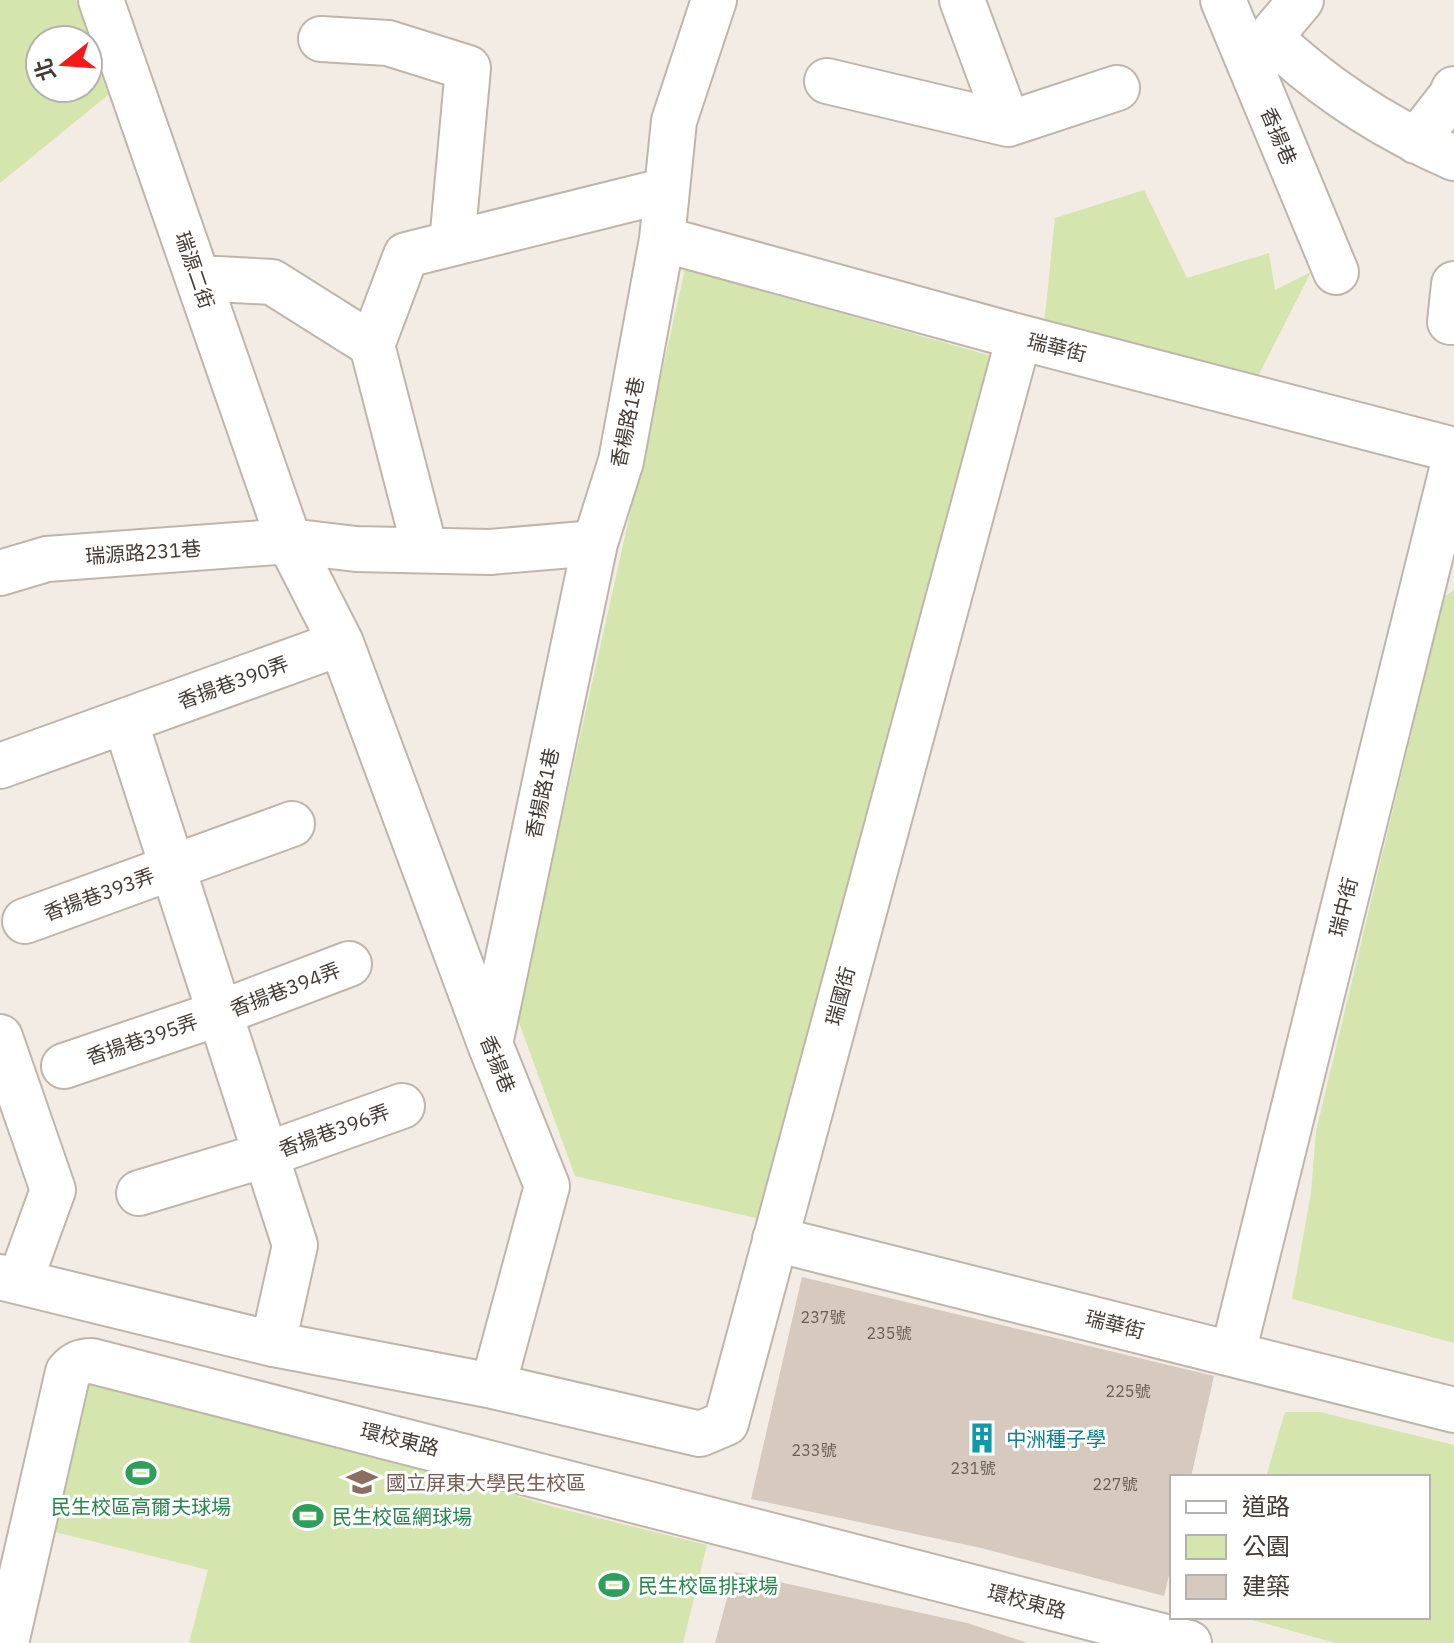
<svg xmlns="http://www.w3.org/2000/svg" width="1454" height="1643" font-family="'IBM Plex Sans','Noto Sans TC',sans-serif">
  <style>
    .green { fill: #d4e5ae; fill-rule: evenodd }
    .building { fill: #d6c9bd }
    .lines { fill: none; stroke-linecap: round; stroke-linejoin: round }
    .minor-casing { stroke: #c0b5aa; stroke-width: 48 }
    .minor { stroke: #fff; stroke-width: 44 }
    .labels { text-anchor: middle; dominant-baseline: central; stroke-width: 6; stroke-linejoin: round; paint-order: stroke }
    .number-label { font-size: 16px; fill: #685e56 }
    .street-label { font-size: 20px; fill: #443b34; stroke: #fff }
    .culture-label { font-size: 20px; fill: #0d838f; stroke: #fff; text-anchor: start }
    .education-label { font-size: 20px; fill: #785e54; stroke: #fff; text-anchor: start }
    .leisure-label { font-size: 20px; fill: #27864d; stroke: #fff; text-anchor: start }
  </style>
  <rect width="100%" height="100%" fill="#f2ece4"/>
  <path class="green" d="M 0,0 L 76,0 L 108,95 L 0,183 ZM 40,40 L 88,40 L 88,88 L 40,88 Z
    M 1144,190 L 1187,278 L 1269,253 L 1275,290 L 1311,272 L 1256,380 L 1044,325 L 1055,218 Z
    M 685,269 L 995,357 L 764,1220 L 575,1176 L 517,1017 Z
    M 1454,590 L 1454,1343 L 1292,1299 L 1311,1193 L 1316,1131 L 1444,597 Z
    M 77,1373 L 408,1462 L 550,1506 L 707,1545 L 683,1643 L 189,1643 L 208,1570 L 35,1527 Z
    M 1285,1412 L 1320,1412 L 1454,1445 L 1454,1643 L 1335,1643 L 1242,1617 L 1428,1617 L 1428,1477 L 1266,1477 Z"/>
  <path class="building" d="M 802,1277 L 1214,1376 L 1191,1477 L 1172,1477 L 1172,1562 L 1164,1596 L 981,1548 L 751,1499 Z
    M 734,1572 L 967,1623 L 1028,1643 L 715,1643 Z"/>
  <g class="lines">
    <g class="minor-casing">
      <path id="minor" d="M 962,0 L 1008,124
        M 1223,0 L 1336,272
        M 1301,0 L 1270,37 C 1323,88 1387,129 1454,158
        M 321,39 L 388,43 L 468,68 L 452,243
        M 827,81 L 1008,124 L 1117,88
        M 1416,141 L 1451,96 L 1454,89
        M 662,239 L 1019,337 L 1454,450
        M 198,278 L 272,282 L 372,345
        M 1450,322 L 1454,284
        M 425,550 L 372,345 L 406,255 L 667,190
        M 0,573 L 47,559 L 289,541 L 356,549 L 490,552 L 595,543 L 621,461 L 662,239 L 674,121 L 714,0
        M 125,721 L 295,1245 L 273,1344
        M 0,766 L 341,643
        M 25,921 L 292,824
        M 0,1037 L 53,1190 L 20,1281
        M 490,1044 L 595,543
        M 64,1066 L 220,1013 L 349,964
        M 139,1193 L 265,1155 L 402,1106
        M 775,1239 L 1454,1410
        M 0,1277 L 273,1344 L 493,1386 L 547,1186 L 490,1044 L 341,643 L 289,541 L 101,0
        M 1233,1353 L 1454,461
        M 493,1386 L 700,1434 L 726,1423 L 1019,337
        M 6,1643 L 68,1372 C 75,1364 81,1361 92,1361 L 1189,1643"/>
    </g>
    <use href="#minor" class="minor"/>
  </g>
  <defs>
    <g id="building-bare" transform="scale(2.4)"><path d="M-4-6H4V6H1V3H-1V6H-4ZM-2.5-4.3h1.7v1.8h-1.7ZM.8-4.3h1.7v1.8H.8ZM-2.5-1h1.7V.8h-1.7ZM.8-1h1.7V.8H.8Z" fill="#0f9aa8" stroke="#fff" stroke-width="2.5" paint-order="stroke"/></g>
    <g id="stadium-bare" transform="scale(2.4)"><path d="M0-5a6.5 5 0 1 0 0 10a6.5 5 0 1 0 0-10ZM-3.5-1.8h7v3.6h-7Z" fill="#2e9e5b" stroke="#fff" stroke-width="2.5" paint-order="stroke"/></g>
    <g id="university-bare" transform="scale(2.4)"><path d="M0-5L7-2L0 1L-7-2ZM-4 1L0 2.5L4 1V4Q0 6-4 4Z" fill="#8d6e63" stroke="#fff" stroke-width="2.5" paint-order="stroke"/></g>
  </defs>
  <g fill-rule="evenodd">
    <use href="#building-bare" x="982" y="1438"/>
    <use href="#stadium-bare" x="141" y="1473"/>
    <use href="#university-bare" x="362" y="1482"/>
    <use href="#stadium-bare" x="308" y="1516"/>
    <use href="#stadium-bare" x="614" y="1585"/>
  </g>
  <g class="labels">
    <g class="number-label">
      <text x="823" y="1317">237號</text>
      <text x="889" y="1333">235號</text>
      <text x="1128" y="1391">225號</text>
      <text x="814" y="1450">233號</text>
      <text x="973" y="1468">231號</text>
      <text x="1115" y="1484">227號</text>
    </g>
    <g class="street-label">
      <text transform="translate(1279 136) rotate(67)">香揚巷</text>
      <text transform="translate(195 270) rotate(71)">瑞源二街</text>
      <text transform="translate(1057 347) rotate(14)">瑞華街</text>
      <text transform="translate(627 422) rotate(-78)">香楊路1巷</text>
      <text transform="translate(143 552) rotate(-4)">瑞源路231巷</text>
      <text transform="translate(233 682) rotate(-20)">香揚巷390弄</text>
      <text transform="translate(542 793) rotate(-78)">香揚路1巷</text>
      <text transform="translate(99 894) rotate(-20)">香揚巷393弄</text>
      <text transform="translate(1343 907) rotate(-76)">瑞中街</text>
      <text transform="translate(285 989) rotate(-21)">香揚巷394弄</text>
      <text transform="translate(840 996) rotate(-75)">瑞國街</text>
      <text transform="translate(142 1039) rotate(-19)">香揚巷395弄</text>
      <text transform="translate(498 1064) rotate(68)">香揚巷</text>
      <text transform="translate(334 1130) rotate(-20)">香揚巷396弄</text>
      <text transform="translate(1115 1324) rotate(14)">瑞華街</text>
      <text transform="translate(400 1439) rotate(14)">環校東路</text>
      <text transform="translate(1027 1601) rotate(15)">環校東路</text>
    </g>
    <g class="culture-label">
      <text x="1006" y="1438">中洲種子學</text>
    </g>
    <g class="education-label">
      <text x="386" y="1482">國立屏東大學民生校區</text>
    </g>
    <g class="leisure-label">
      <text x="141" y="1506" text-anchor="middle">民生校區高爾夫球場</text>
      <text x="332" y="1516">民生校區網球場</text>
      <text x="638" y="1585">民生校區排球場</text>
    </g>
  </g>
  <rect x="1170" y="1475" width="260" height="144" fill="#ffffff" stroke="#b4b1ae" stroke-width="2"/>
  <rect x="1186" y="1501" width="40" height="12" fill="#ffffff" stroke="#b4b1ae" stroke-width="2"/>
  <text x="1242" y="1515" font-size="24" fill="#443b34">道路</text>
  <rect x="1186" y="1535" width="40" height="24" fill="#d4e5ae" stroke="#b4b1ae" stroke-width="2"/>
  <text x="1242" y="1555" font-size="24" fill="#443b34">公園</text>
  <rect x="1186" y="1575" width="40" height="24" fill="#d6c9bd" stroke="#b4b1ae" stroke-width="2"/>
  <text x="1242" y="1595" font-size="24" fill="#443b34">建築</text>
  <g transform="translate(64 64) rotate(253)"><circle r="38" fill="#ffffff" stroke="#b4b1ae" stroke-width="2"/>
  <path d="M0-6L14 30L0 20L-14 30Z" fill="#f31b1a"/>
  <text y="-12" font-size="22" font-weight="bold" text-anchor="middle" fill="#443b34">北</text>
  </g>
</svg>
